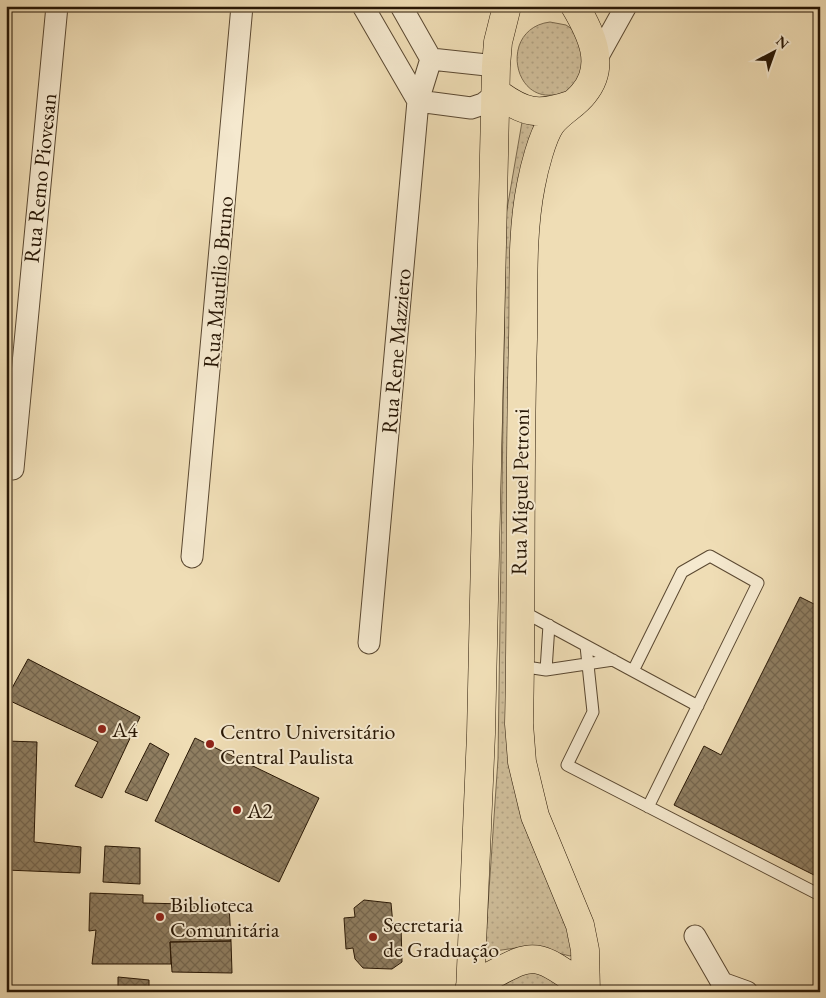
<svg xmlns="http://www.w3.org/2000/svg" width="826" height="998" font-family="'EB Garamond',serif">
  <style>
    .grass { fill: url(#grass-dots); stroke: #7a694e }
    .building { fill: url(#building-cross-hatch); stroke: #281705 }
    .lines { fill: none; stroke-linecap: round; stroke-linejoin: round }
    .lane-casing { stroke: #5a4831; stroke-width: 13 }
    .street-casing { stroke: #5a4831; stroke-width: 23 }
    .primary-casing { stroke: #281705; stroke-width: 29 }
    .lane { stroke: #f5e9cf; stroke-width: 11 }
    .street { stroke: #f5e9cf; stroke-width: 21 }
    .primary { stroke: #efddb5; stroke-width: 28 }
    .poi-dot { fill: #8f2418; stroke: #f5e9cf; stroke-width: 2 }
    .labels { text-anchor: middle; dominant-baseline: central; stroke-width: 4; stroke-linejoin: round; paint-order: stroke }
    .street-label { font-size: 22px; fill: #281705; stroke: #f5e9cf }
    .poi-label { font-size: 22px; fill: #281705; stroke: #f5e9cf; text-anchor: start }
  </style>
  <defs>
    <pattern id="grass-dots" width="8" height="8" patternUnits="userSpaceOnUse" patternTransform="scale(1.25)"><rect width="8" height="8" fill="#cdbb97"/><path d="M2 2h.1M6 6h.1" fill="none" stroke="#b0a081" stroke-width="1.8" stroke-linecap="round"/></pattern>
    <pattern id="building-cross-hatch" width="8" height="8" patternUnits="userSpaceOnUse" patternTransform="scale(1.25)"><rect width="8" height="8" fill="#8f7e61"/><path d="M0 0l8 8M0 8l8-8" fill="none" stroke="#75664e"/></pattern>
  </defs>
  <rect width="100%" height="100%" fill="#efddb5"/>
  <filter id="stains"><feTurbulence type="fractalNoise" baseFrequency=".004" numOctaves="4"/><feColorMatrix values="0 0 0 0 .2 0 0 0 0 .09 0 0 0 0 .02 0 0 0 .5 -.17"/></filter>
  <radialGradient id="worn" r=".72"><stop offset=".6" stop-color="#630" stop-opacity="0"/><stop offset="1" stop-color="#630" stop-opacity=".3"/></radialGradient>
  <path class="grass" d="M 550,22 L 566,25 L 578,33 L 585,71 C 579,78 574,86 567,92 C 563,95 557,95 552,95 C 511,99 501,28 550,22 Z
    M 522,122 L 537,126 L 509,659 L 573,954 L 570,956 L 529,946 L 495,951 L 485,949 L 498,759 L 506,215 Z
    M 532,972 L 542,974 L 568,992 L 488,992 L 502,979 Z"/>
  <path class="building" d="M 800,597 L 820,607 L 820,878 L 674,805 L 704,746 L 721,755 Z
    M 28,659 L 140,717 L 102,798 L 75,786 L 98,742 L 6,699 Z
    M 195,738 L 319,798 L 279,882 L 155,821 Z
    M 6,741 L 37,742 L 34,842 L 81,847 L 80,873 L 6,870 Z
    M 150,743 L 169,754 L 147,801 L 125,792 Z
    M 105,846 L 140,848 L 140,884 L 103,882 Z
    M 90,893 L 143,895 L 143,903 L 229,905 L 231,941 L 170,942 L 171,964 L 92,964 L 96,930 L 89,931 Z
    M 364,900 L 391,903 L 393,925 L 401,926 L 402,962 L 392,969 L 363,968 L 355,959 L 353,948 L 346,949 L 344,918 L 355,917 L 354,908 Z
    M 231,941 L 232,973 L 172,972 L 170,942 Z
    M 118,977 L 149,980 L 149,992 L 118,992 Z"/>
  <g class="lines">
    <g class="lane-casing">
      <path id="lane" d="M 522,611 L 633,671
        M 586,646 L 593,712 L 567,765 L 820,895
        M 520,666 L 546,670 L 613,660
        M 546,670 L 549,625
        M 648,807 L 758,583 L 710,556 L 682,572 L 633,671 L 698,706"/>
    </g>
    <g class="street-casing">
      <path id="street" d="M 363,6 L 418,101 L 471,108 L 483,104 L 497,93
        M 401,6 L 431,59
        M 431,59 L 496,66
        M 596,60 L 626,6
        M 13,469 L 57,6
        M 192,557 L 242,6
        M 369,643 L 418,101 L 431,59
        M 695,936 L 722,983 L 721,992
        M 722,983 L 747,992"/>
    </g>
    <g class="primary-casing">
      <path id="primary" d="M 575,6 C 591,33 607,65 584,93 C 575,105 560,112 551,124 C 542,137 534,169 531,185 C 521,235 524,288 523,339 C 519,467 522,596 519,724 L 522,762 L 535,816 L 580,925 L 585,950 L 586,992
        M 497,93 C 524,113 538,116 570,105
        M 470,986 C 530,958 527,942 586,989
        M 470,992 L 481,734 L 496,66 L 498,42 L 507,6"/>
    </g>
    <use href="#lane" class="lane"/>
    <use href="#street" class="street"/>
    <use href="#primary" class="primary"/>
  </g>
  <g class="poi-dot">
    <circle cx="102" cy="729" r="5"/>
    <circle cx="210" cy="744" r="5"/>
    <circle cx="237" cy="810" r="5"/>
    <circle cx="160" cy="917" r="5"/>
    <circle cx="373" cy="937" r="5"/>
  </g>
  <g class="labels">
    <g class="street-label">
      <text transform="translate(40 178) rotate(-84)">Rua Remo Piovesan</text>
      <text transform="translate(218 282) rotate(-85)">Rua Mautilio Bruno</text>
      <text transform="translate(396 351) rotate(-85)">Rua Rene Mazziero</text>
      <text transform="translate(520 492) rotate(-89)">Rua Miguel Petroni</text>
    </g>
    <g class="poi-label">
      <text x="112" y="729">A4</text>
      <text x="220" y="731">Centro Universitário<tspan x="220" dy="25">Central Paulista</tspan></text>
      <text x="247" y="810">A2</text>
      <text x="170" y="904">Biblioteca<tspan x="170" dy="25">Comunitária</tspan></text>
      <text x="383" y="924">Secretaria<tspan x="383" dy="25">de Graduação</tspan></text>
    </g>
  </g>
  <rect width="826" height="998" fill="none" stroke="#efddb5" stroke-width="25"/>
  <rect x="8" y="8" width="811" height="983" fill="none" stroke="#281705" stroke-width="2.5"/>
  <rect x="12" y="12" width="801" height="973" fill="none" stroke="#281705"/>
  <g transform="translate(774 52) rotate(41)" stroke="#f5e9cf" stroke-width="4" paint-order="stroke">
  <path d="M0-4L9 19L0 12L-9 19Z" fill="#281705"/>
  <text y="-8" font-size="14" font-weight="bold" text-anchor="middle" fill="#281705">N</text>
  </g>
  <rect width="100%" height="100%" filter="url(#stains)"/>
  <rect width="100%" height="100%" fill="url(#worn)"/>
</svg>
